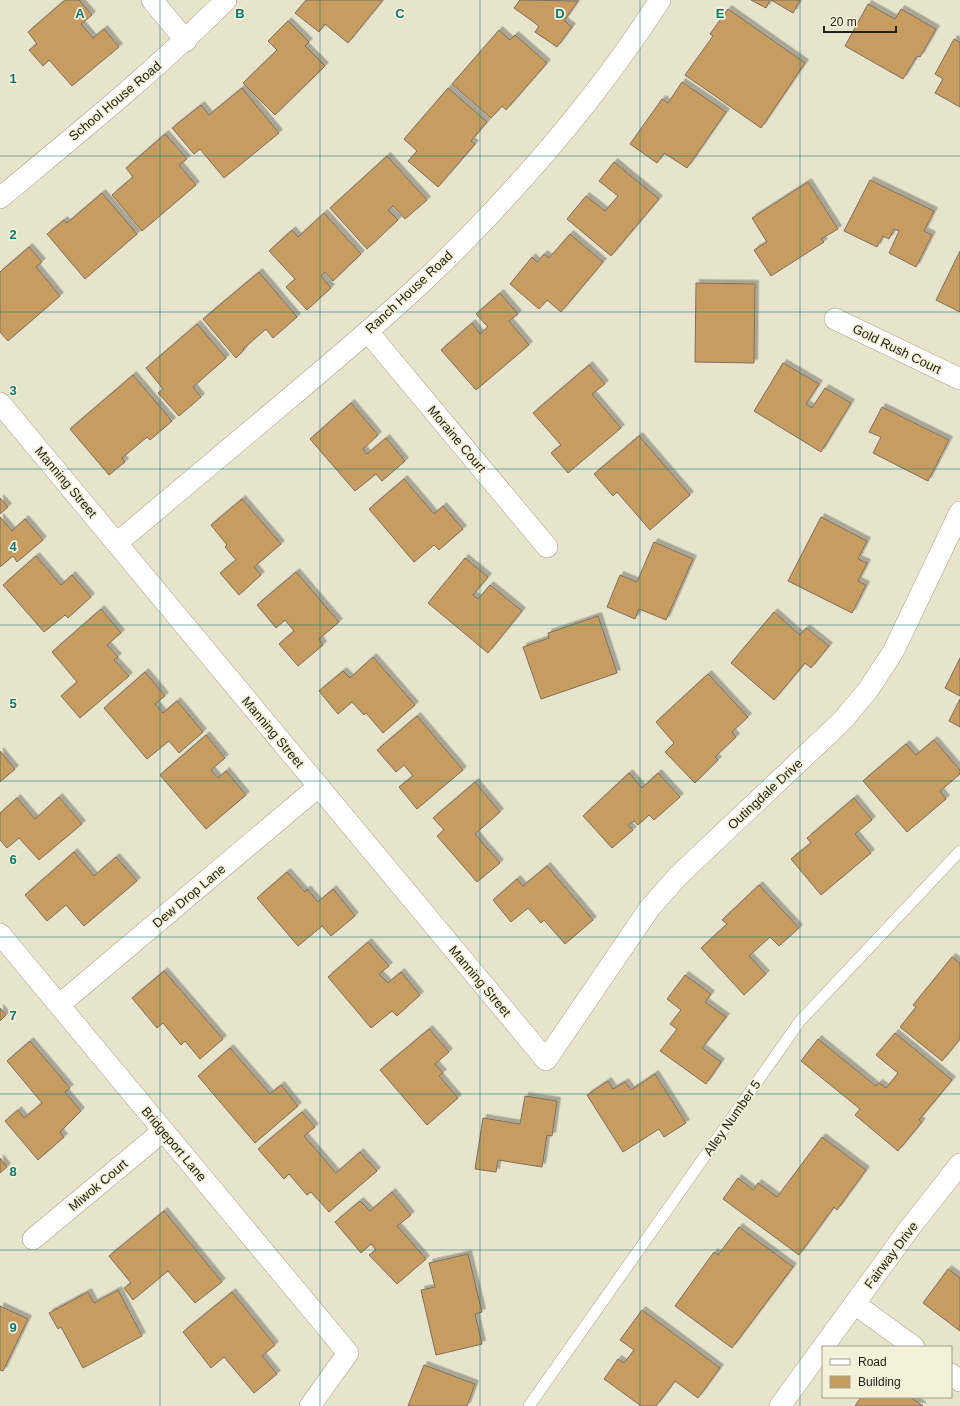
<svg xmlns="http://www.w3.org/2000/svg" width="960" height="1406" font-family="Arial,sans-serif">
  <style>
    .building { fill: #c79c60; stroke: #7d6f5d; filter: url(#shadow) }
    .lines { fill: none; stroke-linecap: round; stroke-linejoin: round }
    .lane-casing { stroke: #a6a18a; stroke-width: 12 }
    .street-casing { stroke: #a6a18a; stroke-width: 22 }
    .lane { stroke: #fff; stroke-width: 11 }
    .street { stroke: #fff; stroke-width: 21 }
    .grid { fill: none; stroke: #0f766e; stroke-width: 1; stroke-opacity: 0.55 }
    .labels { text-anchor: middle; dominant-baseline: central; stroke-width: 3.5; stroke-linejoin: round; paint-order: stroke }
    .street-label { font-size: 13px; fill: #242219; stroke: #f5f0d8 }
    .grid-label { font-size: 13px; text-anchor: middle; font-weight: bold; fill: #0f766e; stroke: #f5f0d8; stroke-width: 3.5; stroke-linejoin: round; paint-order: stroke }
  </style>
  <defs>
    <filter id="shadow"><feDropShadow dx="3.5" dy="-3.5" stdDeviation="0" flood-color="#0004"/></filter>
  </defs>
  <rect width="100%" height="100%" fill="#e8e3cb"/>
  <path class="building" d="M 65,0 L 79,0 L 92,15 L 81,24 L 93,38 L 104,29 L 119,47 L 72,86 L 49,60 L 43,66 L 29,50 L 37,44 L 28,32 Z
    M 306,0 L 383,0 L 348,43 L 325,24 L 319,32 L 295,13 Z
    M 520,0 L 578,1 L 564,21 L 572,27 L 557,47 L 535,32 L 539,26 L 514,8 Z
    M 751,0 L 770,0 L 766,8 Z
    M 771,0 L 800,0 L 793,13 Z
    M 868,4 L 895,19 L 901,9 L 936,29 L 920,57 L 917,56 L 903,79 L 845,46 Z
    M 728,9 L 805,63 L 761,128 L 685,75 L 713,36 L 710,34 Z
    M 288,21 L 309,42 L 305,46 L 325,66 L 275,115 L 243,83 L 277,50 L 268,41 Z
    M 499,30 L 510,40 L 515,35 L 547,63 L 506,110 L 502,106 L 491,118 L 452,84 Z
    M 954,39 L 960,42 L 960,107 L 935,93 L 943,79 L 935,74 Z
    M 682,82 L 726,112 L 687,168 L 664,153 L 657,163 L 630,144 L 662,99 L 668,103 Z
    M 242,88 L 279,133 L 224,178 L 200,149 L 194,154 L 172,128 L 201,105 L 209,115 Z
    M 448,88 L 487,122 L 471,141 L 475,144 L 438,187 L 408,161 L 417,151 L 404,139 Z
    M 165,134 L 187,159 L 179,165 L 196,185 L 142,231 L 112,195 L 133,177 L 126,168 Z
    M 387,156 L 427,200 L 405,219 L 393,206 L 388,210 L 398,220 L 367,249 L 330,208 Z
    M 614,162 L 659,199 L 611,256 L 567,219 L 586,196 L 605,211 L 618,196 L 599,181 Z
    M 870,180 L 934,211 L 924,231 L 932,235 L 916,267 L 889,253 L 899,231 L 894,229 L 889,239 L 883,236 L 877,247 L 844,231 Z
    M 808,182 L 838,229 L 821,239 L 824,242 L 771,276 L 754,250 L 767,242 L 752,218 Z
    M 102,193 L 137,234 L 85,279 L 47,234 L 64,220 L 67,223 Z
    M 324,213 L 361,254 L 333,281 L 325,272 L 321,276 L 331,288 L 307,310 L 286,287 L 295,279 L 269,251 L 292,230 L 298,237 Z
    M 570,234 L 603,262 L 561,312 L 547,300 L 539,309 L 510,284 L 532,257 L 537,262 L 544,254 L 549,258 Z
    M 29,247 L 42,262 L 36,267 L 60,296 L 8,341 L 0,332 L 0,272 Z
    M 960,251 L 960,312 L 936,300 Z
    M 259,272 L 297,317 L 273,338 L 266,329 L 243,349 L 244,350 L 236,358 L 203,319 Z
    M 696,283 L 755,284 L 754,363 L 695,362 Z
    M 500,293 L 518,314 L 509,321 L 529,345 L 476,390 L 441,350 L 472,323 L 480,334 L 488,327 L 476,314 Z
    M 197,324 L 226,358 L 193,387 L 201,397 L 179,416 L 158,393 L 163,389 L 146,368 Z
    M 783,363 L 819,384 L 806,404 L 812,408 L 825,388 L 851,403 L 821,452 L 754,411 Z
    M 589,365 L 605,384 L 592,394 L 621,428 L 568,473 L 551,453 L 561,445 L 533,413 Z
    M 133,375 L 172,421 L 150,440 L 147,437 L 122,458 L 125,462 L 109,475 L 70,429 Z
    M 351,403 L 378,435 L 363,449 L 367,454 L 386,438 L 405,461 L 382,481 L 376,474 L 355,491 L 310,439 Z
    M 882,407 L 949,440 L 928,481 L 873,453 L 881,437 L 869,432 Z
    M 639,436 L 690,495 L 650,530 L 617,492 L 613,496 L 594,474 Z
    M 404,479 L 434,514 L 443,506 L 463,529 L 439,550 L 434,545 L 414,562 L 369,509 Z
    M 0,498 L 8,507 L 0,514 Z
    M 242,499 L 281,544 L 254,567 L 261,575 L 239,595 L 220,573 L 236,560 L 225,547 L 227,545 L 211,525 Z
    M 0,517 L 12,531 L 25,519 L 43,540 L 17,562 L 13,556 L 0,567 Z
    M 821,517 L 867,541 L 858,559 L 867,563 L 858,581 L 866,585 L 852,613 L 788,581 Z
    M 654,542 L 693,559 L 666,620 L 639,609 L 635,619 L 607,607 L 620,575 L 637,582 Z
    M 36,556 L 61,585 L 72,575 L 91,597 L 68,618 L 65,615 L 44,632 L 3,585 Z
    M 465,558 L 488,577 L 473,595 L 478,599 L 490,585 L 522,611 L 488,653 L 428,603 Z
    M 296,572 L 339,622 L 319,639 L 323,645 L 298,666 L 279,644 L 294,631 L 285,620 L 276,628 L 257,605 Z
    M 101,609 L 121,633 L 107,645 L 118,657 L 114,660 L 129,676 L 80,718 L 61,696 L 77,682 L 52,652 Z
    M 774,612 L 800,635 L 806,628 L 829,646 L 811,668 L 805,663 L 774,700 L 731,663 Z
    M 598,616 L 617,673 L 541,699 L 523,647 L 549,638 L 548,633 Z
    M 373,657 L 415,705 L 383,733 L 366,713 L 364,715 L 352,702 L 338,714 L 319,691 L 343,671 L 350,678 Z
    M 960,658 L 960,696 L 945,688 Z
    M 145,672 L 165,696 L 155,704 L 163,713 L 177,701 L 203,732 L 179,753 L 169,741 L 147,759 L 104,708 Z
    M 708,674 L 748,717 L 732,732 L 736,737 L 715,757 L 718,760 L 695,783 L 665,752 L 674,743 L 656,722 Z
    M 960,699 L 960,727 L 949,721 Z
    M 417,716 L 463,770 L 417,809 L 399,787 L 413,776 L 404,765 L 396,772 L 377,750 Z
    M 206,735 L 225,758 L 211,770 L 218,778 L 226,771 L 246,795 L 206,829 L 160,775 Z
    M 934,740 L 960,770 L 960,774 L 940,791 L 946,799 L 907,832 L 863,781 L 906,744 L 916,755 Z
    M 0,751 L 15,769 L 0,782 Z
    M 629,773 L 642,788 L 658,773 L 680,797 L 654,820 L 649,815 L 638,825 L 634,821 L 628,825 L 633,830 L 612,848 L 583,816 Z
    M 475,782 L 500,812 L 475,834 L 500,863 L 477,882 L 437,836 L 444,830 L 433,818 Z
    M 59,797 L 82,824 L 39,860 L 19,838 L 7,848 L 0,840 L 0,813 L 17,798 L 35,819 Z
    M 854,798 L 872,820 L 855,834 L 871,853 L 821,895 L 791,859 L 811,843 L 807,838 Z
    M 74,852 L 94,876 L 116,857 L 137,881 L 84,926 L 66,905 L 47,921 L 25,895 Z
    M 547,866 L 593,920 L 565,944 L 544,920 L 541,923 L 528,908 L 511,922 L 493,900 L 517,879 L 523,886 Z
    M 287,872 L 305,892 L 307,889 L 318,902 L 333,889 L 355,916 L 331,936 L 322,926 L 298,946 L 257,898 Z
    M 759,885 L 799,928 L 779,946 L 770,937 L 749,956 L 766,974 L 744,995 L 701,948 L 727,924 L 722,920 Z
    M 368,942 L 389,966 L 379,974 L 388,983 L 401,972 L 420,995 L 397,1016 L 392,1011 L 371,1028 L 328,977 Z
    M 952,957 L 960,963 L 960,1039 L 942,1061 L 900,1027 L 916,1007 L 913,1005 Z
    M 164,971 L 223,1039 L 200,1059 L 185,1041 L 181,1045 L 163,1023 L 157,1028 L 132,998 Z
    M 685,975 L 711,994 L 705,1002 L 726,1017 L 702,1048 L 721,1062 L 706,1084 L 660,1051 L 677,1029 L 670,1024 L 681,1010 L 667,999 Z
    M 0,1008 L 6,1015 L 0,1021 Z
    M 429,1029 L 449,1052 L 435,1064 L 443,1073 L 439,1076 L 458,1098 L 427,1125 L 380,1070 Z
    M 895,1033 L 952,1080 L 919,1120 L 922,1122 L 898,1151 L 855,1115 L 860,1109 L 801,1061 L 818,1039 L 876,1086 L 879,1083 L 886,1088 L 898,1073 L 876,1055 Z
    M 30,1041 L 70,1088 L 65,1092 L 81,1111 L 60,1132 L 64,1137 L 38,1160 L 5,1121 L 18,1110 L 24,1118 L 42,1103 L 7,1061 Z
    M 230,1048 L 270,1094 L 281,1085 L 298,1106 L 255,1143 L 198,1076 Z
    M 655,1074 L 686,1123 L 664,1137 L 659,1129 L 623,1152 L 587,1095 L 608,1081 L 613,1089 L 625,1082 L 631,1090 Z
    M 525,1096 L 557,1101 L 552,1136 L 547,1135 L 542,1167 L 498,1160 L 496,1172 L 475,1169 L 483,1118 L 520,1124 Z
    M 302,1112 L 315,1127 L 304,1136 L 336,1173 L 360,1152 L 377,1171 L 329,1212 L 311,1192 L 307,1195 L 289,1174 L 284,1179 L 258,1149 Z
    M 822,1137 L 866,1170 L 837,1210 L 834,1207 L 799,1255 L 723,1199 L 738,1178 L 753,1190 L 758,1183 L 777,1197 Z
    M 0,1158 L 7,1167 L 0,1173 Z
    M 392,1192 L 411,1215 L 397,1226 L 426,1259 L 397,1284 L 369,1255 L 376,1250 L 371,1244 L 361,1253 L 335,1222 L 360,1201 L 370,1211 Z
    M 164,1211 L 222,1282 L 195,1303 L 168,1271 L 133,1300 L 124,1288 L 131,1283 L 109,1256 Z
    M 739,1227 L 793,1267 L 732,1348 L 675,1306 L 714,1252 L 718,1255 Z
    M 468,1254 L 482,1312 L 475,1314 L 482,1344 L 436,1355 L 421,1290 L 435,1287 L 429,1263 Z
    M 948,1269 L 960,1278 L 960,1331 L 923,1303 Z
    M 118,1290 L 142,1336 L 83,1368 L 61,1327 L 58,1329 L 49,1313 L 88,1292 L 94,1303 Z
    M 232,1292 L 275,1345 L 262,1356 L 277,1374 L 254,1393 L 224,1357 L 211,1368 L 183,1332 Z
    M 0,1306 L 28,1319 L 3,1371 L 0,1370 Z
    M 642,1310 L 720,1368 L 698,1398 L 675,1381 L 656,1406 L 641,1406 L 604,1379 L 618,1359 L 624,1363 L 634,1350 L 620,1340 Z
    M 424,1365 L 475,1384 L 467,1406 L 408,1406 Z
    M 861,1397 L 910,1397 L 923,1406 L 855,1406 Z"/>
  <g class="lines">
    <g class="lane-casing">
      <path id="lane" d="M 529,1406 L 800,1021 L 960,851"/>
    </g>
    <g class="street-casing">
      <path id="street" d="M 152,0 L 186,41
        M 0,198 C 77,134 155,71 226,0
        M 835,319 L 960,379
        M 368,332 L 547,547
        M 0,403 L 546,1060 L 649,909 L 678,876 L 842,721 L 868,690 L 893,652 L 960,512
        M 117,543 C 175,494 233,445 292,396 C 338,357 385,318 429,276 C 515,193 595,101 660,0
        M 0,934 L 348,1353 L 310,1406
        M 59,1005 L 319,786
        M 33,1239 L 163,1131
        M 855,1304 L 914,1347
        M 823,1347 L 909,1229 L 960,1164
        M 951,1374 L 960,1381
        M 780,1406 L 823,1347"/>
    </g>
    <use href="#lane" class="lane"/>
    <use href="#street" class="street"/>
  </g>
  <path class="grid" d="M 160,0 L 160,1406M 320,0 L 320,1406M 480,0 L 480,1406M 640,0 L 640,1406M 800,0 L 800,1406M 0,156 L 960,156M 0,312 L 960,312M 0,469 L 960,469M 0,625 L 960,625M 0,781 L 960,781M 0,937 L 960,937M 0,1094 L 960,1094M 0,1250 L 960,1250"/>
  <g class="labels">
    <g class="street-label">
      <text transform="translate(115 101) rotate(-40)">School House Road</text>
      <text transform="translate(409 292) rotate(-43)">Ranch House Road</text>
      <text transform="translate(897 349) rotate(26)">Gold Rush Court</text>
      <text transform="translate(457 439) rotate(50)">Moraine Court</text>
      <text transform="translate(66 482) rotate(50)">Manning Street</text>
      <text transform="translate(273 732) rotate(50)">Manning Street</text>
      <text transform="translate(765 794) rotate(-43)">Outingdale Drive</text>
      <text transform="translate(189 896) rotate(-40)">Dew Drop Lane</text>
      <text transform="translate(480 981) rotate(50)">Manning Street</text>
      <text transform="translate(732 1118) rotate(-55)">Alley Number 5</text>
      <text transform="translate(174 1144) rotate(50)">Bridgeport Lane</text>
      <text transform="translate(98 1185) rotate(-40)">Miwok Court</text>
      <text transform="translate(891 1255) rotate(-53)">Fairway Drive</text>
    </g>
  </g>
  <g class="grid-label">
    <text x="80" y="18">A</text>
    <text x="240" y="18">B</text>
    <text x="400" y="18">C</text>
    <text x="560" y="18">D</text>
    <text x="720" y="18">E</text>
    <text x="13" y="83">1</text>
    <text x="13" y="239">2</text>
    <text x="13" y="395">3</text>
    <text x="13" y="551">4</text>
    <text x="13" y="708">5</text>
    <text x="13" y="864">6</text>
    <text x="13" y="1020">7</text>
    <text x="13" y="1176">8</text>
    <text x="13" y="1332">9</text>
  </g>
  <rect x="822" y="1346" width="130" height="52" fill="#f5f0d8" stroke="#a19e8c"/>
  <rect x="830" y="1359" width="20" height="6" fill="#ffffff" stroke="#a19e8c"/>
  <text x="858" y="1366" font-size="12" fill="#242219">Road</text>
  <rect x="830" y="1376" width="20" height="12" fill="#c79c60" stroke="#a19e8c"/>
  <text x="858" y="1386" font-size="12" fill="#242219">Building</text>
  <path d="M824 26v6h72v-6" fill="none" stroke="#242219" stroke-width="2"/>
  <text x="830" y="26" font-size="12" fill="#242219" stroke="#f5f0d8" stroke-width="3" paint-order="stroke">20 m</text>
</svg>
